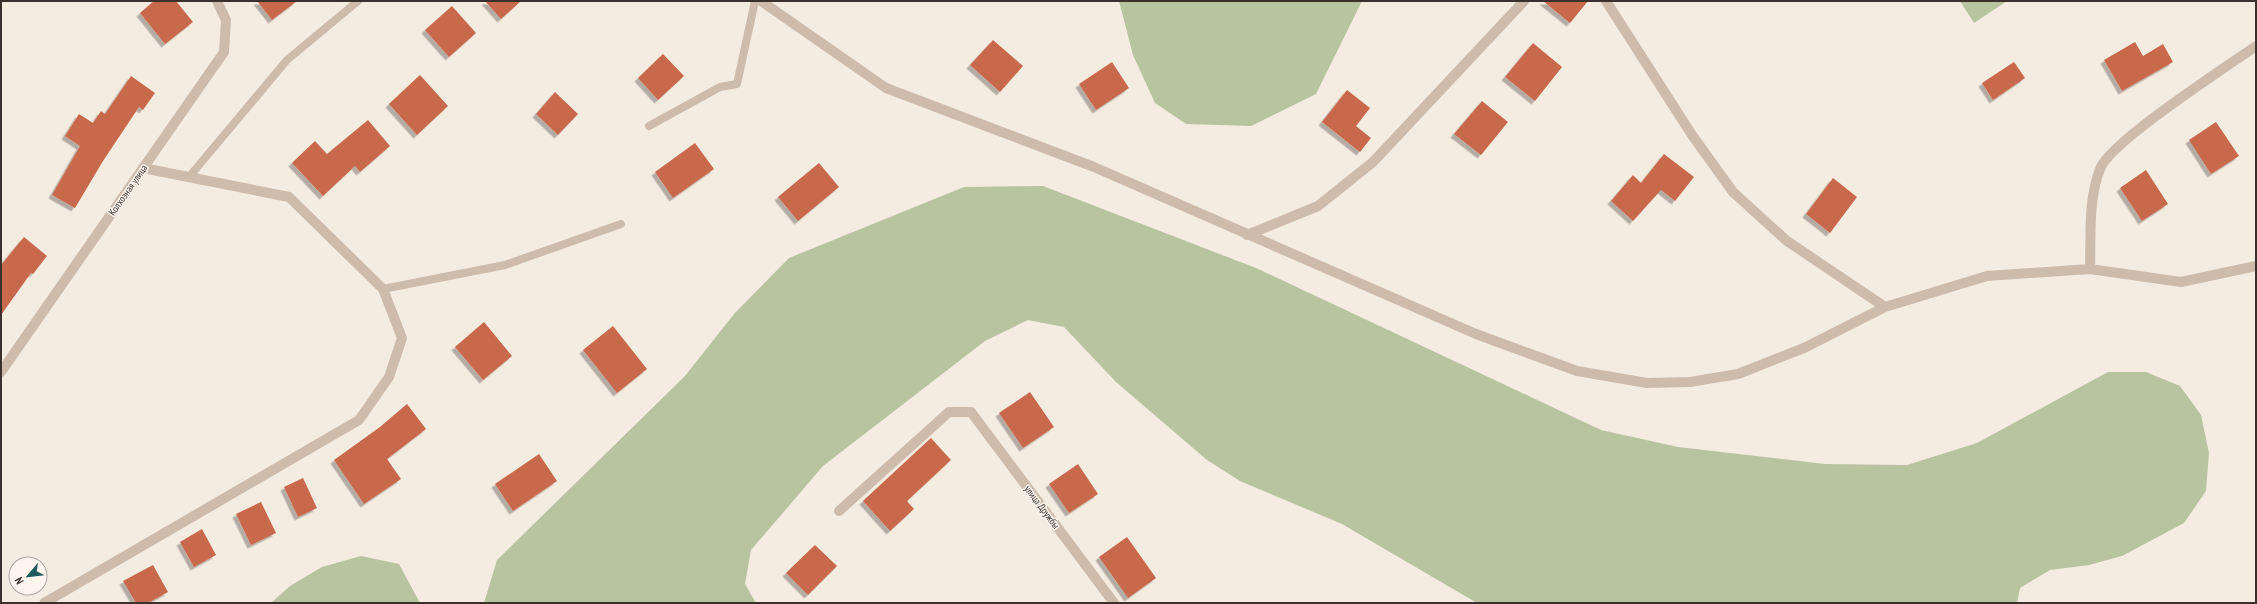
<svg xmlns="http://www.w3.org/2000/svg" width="2257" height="604" font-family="'PT Sans Narrow',sans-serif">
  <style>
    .green { fill: #b8c4a0 }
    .building { fill: #c8694b; filter: url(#shadow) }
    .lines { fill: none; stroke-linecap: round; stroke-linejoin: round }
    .service { stroke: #cdbbac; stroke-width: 8 }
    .minor { stroke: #cdbbac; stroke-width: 10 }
    .tertiary { stroke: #cdbbac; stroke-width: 10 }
    .labels { text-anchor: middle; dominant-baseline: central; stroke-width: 3; stroke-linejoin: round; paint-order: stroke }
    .street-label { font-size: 10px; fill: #3b302b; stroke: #fbf5ee }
  </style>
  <defs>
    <filter id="shadow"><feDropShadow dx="-3.5" dy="3.5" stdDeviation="0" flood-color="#0004"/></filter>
  </defs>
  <rect width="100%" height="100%" fill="#f4ebe1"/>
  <path class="green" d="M 1119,1 L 1362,1 L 1316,94 L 1251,126 L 1186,124 L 1155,103 L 1133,55 Z
    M 1960,1 L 2007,1 L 1974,23 Z
    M 1043,186 L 1256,268 L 1601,430 L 1678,447 L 1825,464 L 1907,465 L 1977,443 L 2108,372 L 2146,372 L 2180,386 L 2201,415 L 2209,453 L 2206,491 L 2184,523 L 2122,556 L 2089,565 L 2050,570 L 2020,588 L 2017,603 L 1477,603 L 1342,524 L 1240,481 L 1207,460 L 1116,382 L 1064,327 L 1028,320 L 985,341 L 823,466 L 751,550 L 745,584 L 756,603 L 484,603 L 497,560 L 685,376 L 734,314 L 789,258 L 964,187 Z
    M 361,556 L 399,564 L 420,603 L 271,603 L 290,586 L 322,567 Z"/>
  <path class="building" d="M 154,1 L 176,1 L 193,22 L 165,44 L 140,13 Z
    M 257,1 L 297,1 L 272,20 Z
    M 485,1 L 521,1 L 501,19 Z
    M 1543,1 L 1588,1 L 1570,23 Z
    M 452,6 L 476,33 L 449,57 L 425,30 Z
    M 993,40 L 1023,66 L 1000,92 L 970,65 Z
    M 2135,42 L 2143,56 L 2163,44 L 2173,62 L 2122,91 L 2104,60 Z
    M 1533,43 L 1562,67 L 1535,101 L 1505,77 Z
    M 663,54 L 684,76 L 658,100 L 638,78 Z
    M 1112,62 L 1129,88 L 1096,110 L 1079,84 Z
    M 2014,62 L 2025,78 L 1993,100 L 1982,83 Z
    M 420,75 L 448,106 L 417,135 L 389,104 Z
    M 131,76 L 155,93 L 143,110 L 139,107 L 103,161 L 75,208 L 52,195 L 80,146 L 65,136 L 79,114 L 93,123 L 101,111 L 105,114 Z
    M 1347,90 L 1370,108 L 1356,126 L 1371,138 L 1360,152 L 1322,122 Z
    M 555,92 L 578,114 L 558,135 L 536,114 Z
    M 1482,101 L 1508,122 L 1481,155 L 1454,134 Z
    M 368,120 L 390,146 L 360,172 L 355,166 L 323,196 L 292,163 L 315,141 L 327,154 Z
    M 2216,122 L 2239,156 L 2211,174 L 2189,140 Z
    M 695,143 L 714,169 L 673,198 L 655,172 Z
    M 1664,154 L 1694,177 L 1675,201 L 1661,190 L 1633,221 L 1611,201 L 1633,175 L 1641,183 Z
    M 819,163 L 839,187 L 798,221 L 778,197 Z
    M 2146,170 L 2168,204 L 2142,221 L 2120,188 Z
    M 1833,178 L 1857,197 L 1830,233 L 1806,214 Z
    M 24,237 L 47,256 L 33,274 L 31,273 L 1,315 L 1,265 Z
    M 484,322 L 512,356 L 483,380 L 455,347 Z
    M 613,326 L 647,369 L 617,393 L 583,350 Z
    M 1030,392 L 1054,427 L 1023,448 L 999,413 Z
    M 407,404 L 426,429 L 387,459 L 401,479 L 364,504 L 334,460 L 380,427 Z
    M 931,438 L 951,460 L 907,501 L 914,509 L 890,531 L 863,501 Z
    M 539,454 L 557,481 L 513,511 L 495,484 Z
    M 1078,464 L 1098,494 L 1069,513 L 1049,484 Z
    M 303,478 L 317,508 L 298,517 L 284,487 Z
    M 261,502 L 276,533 L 251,545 L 236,514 Z
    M 202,529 L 216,555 L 194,567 L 180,542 Z
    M 1127,537 L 1156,578 L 1128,598 L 1099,557 Z
    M 815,545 L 837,566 L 808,595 L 786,573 Z
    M 153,565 L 168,592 L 148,603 L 136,603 L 123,581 Z"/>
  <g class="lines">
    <path class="service" d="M 649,126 L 720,87 L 737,84 L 755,1
      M 189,177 L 287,60 L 358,1
      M 383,289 L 505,265 L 621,224"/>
    <path class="minor" d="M 761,1 L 886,88 L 1094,167 L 1476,334 L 1577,371 L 1647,383 L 1690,382 L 1738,374 L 1804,348 L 1885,307 L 1987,276 L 2090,269 L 2181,282 L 2256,266
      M 1606,1 L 1692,135 L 1733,192 L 1787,241 L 1885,307
      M 1247,235 L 1318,206 L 1373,162 L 1524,1
      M 2090,269 C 2091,237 2088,200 2100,169 C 2110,142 2226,67 2256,46
      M 839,511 L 949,412 L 971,412 L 1114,603
      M 44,603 L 359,420 L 389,377 L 402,338 L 383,289 L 289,197 L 143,168"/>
    <path class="tertiary" d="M 1,372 L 224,52 L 226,20 L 217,1"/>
  </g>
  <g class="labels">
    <g class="street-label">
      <text transform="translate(128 190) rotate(-55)">Колхозная улица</text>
      <text transform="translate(1042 507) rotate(53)">улица Дружбы</text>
    </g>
  </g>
  <rect width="2257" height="604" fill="none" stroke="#3b302b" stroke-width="4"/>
  <g transform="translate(28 576) rotate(242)"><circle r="19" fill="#fbf5ee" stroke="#aea6a0"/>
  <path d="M0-3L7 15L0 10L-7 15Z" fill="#1f5a5e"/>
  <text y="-6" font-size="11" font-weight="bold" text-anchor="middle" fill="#3b302b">N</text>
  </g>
</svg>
